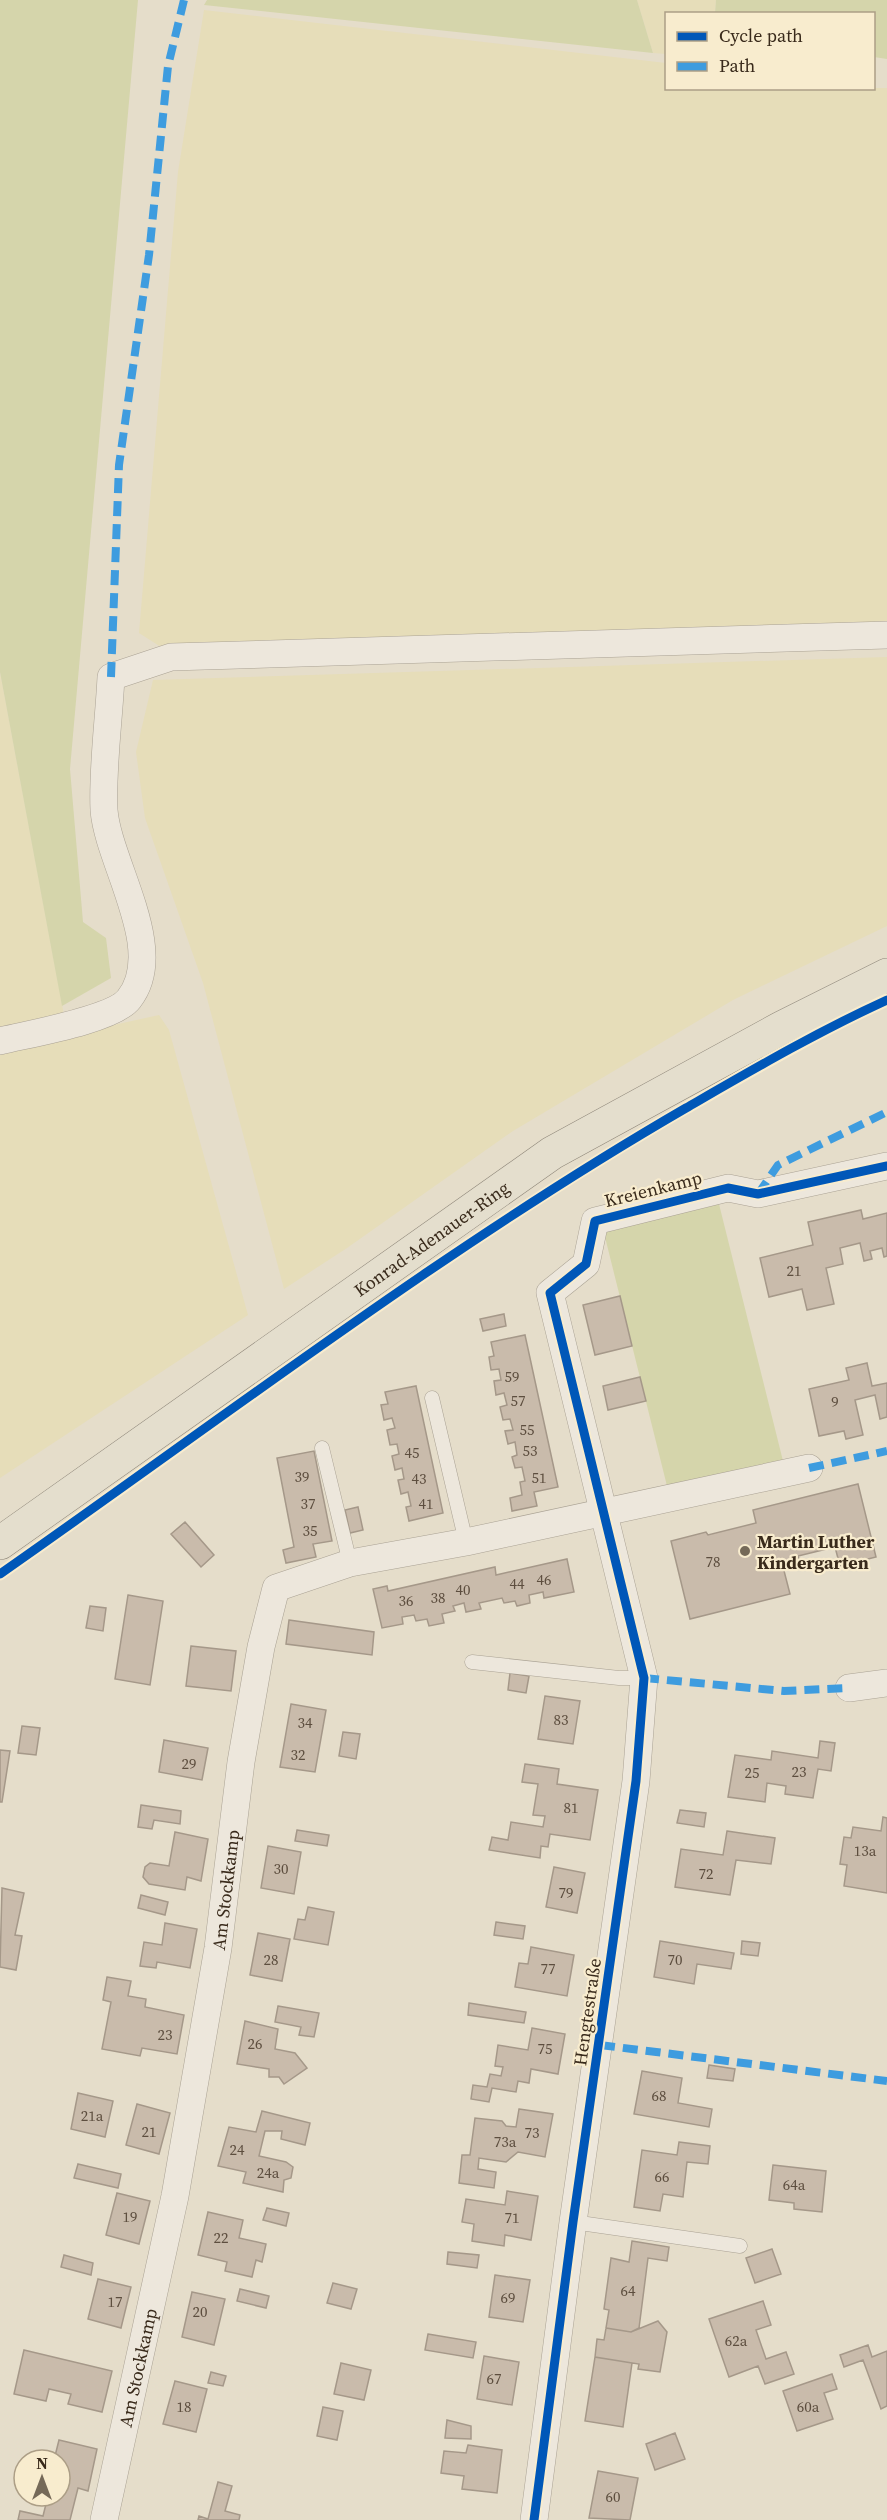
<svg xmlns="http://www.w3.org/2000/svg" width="887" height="2520" font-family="'Source Serif 4',serif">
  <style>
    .farmland { fill: #e6ddb9 }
    .green { fill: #d5d5ab }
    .building { fill: #c9bbab; stroke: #a59889; stroke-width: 1.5 }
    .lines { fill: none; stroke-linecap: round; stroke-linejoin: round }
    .lane-casing { stroke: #aaa294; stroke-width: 15 }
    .street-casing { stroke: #aaa294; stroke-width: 28 }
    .primary-casing { stroke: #8f877a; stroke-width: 34 }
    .lane { stroke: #ede7dc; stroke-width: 14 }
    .street { stroke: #ede7dc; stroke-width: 27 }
    .primary { stroke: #e4decd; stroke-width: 33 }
    .quiet { stroke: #3e9cdf; stroke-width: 8; stroke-dasharray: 15 8; stroke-linecap: butt }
    .cycleway-casing { stroke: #f8ecce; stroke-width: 13 }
    .cycleway { stroke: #0057b8; stroke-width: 9 }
    .poi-dot { fill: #756958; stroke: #f8ecce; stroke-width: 2 }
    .labels { text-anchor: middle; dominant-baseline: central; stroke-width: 4.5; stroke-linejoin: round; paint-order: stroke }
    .number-label { font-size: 15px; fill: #5d4e3f }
    .street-label { font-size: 18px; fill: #392a1b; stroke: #f8ecce }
    .poi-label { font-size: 18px; font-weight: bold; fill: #392a1b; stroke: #f8ecce; text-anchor: start }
  </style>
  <rect width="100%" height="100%" fill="#e5ddca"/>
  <path class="farmland" d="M 637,0 L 716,0 L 715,13 L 666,14 L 666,54 L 653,53 Z
    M 204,10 L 666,63 L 666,88 L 887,88 L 887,625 L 161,647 L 139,633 L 178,172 Z
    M 887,657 L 887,926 L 733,1000 L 513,1131 L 347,1248 L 284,1289 L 203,983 L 145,818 L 136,752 L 153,680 Z
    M 0,672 L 64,1015 L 0,1028 Z
    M 159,1015 L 169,1030 L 248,1315 L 0,1478 L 0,1050 Z"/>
  <path class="green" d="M 0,0 L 138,0 L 70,769 L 83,922 L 106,938 L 111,978 L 62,1006 L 0,672 Z
    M 207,0 L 637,0 L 653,53 L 204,5 Z
    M 716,0 L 887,0 L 887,59 L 874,57 L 874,14 L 715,13 Z
    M 717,1196 L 786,1473 L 670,1498 L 602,1225 Z"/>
  <path class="building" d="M 861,1210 L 863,1219 L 887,1213 L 887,1256 L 884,1257 L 882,1248 L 870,1251 L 872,1259 L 864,1261 L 860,1243 L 840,1248 L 843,1264 L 826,1268 L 834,1304 L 807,1310 L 802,1289 L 769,1297 L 760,1258 L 813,1245 L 808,1222 Z
    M 620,1296 L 632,1346 L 595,1355 L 583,1305 Z
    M 504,1314 L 506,1326 L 483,1331 L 480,1319 Z
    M 525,1335 L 558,1487 L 534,1492 L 537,1506 L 512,1511 L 510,1498 L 522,1495 L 520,1482 L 525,1481 L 522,1467 L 515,1468 L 512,1457 L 517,1455 L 515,1442 L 508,1444 L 505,1431 L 513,1430 L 510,1419 L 503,1420 L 500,1407 L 507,1405 L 504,1393 L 496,1395 L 494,1381 L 501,1380 L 499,1369 L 491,1370 L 489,1357 L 494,1356 L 491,1342 Z
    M 867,1363 L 872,1386 L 887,1383 L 887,1417 L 880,1419 L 875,1395 L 855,1400 L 863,1435 L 846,1439 L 844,1431 L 819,1436 L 809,1389 L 849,1380 L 846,1368 Z
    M 640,1377 L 646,1401 L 608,1410 L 603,1386 Z
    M 416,1386 L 443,1513 L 409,1521 L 406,1507 L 411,1506 L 408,1492 L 401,1494 L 398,1480 L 404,1479 L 402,1468 L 395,1470 L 392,1456 L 399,1454 L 397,1444 L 390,1445 L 387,1430 L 395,1428 L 392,1418 L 384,1420 L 381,1405 L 388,1404 L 385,1392 Z
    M 314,1451 L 332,1541 L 313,1544 L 316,1557 L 286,1563 L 283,1550 L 294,1547 L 277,1458 Z
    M 858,1484 L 876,1557 L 840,1566 L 835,1547 L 798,1556 L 799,1559 L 782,1563 L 790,1594 L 690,1619 L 671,1541 L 706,1532 L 708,1535 L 756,1523 L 753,1510 Z
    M 358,1507 L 363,1530 L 350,1533 L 345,1510 Z
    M 185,1522 L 214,1555 L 201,1567 L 171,1534 Z
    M 567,1559 L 574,1592 L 544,1598 L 543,1592 L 529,1595 L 530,1603 L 517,1606 L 515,1601 L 504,1603 L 502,1598 L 479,1603 L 481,1609 L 466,1612 L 464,1603 L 453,1606 L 455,1611 L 442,1614 L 444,1623 L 429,1626 L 427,1619 L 416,1621 L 414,1615 L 402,1617 L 403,1624 L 382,1628 L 373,1589 L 387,1586 L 388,1591 L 495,1567 L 496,1575 Z
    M 128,1595 L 163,1601 L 150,1685 L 115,1679 Z
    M 90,1606 L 106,1608 L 103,1631 L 86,1628 Z
    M 289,1620 L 374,1632 L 372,1655 L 286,1644 Z
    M 191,1646 L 236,1651 L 231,1691 L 186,1686 Z
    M 510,1673 L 529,1676 L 526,1693 L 508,1690 Z
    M 545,1696 L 580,1701 L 573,1744 L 538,1739 Z
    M 291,1704 L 326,1710 L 315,1772 L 280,1767 Z
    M 22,1726 L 40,1728 L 36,1755 L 18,1753 Z
    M 343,1732 L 360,1734 L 356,1759 L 339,1756 Z
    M 164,1740 L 208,1748 L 202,1780 L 159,1772 Z
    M 820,1741 L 835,1743 L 831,1771 L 818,1769 L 813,1798 L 785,1794 L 786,1786 L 767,1783 L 765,1802 L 728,1797 L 735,1755 L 771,1760 L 772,1751 L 818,1758 Z
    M 0,1750 L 10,1751 L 2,1802 L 0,1802 Z
    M 525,1764 L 559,1769 L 557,1784 L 598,1790 L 590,1840 L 550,1834 L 548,1847 L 541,1846 L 540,1858 L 489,1850 L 492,1837 L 508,1840 L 511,1822 L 543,1827 L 545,1816 L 533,1815 L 538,1784 L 522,1782 Z
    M 141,1805 L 181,1811 L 180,1824 L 154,1820 L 152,1829 L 138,1827 Z
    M 680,1810 L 706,1813 L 704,1827 L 677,1823 Z
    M 883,1817 L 887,1818 L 887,1893 L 844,1886 L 847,1865 L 840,1864 L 844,1837 L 851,1838 L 853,1827 L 881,1831 Z
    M 297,1830 L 329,1835 L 327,1846 L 295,1841 Z
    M 727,1831 L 775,1838 L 771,1864 L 736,1860 L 730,1895 L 675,1887 L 681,1849 L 723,1855 Z
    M 175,1832 L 208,1839 L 201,1881 L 187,1877 L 185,1890 L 149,1884 L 143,1877 L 145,1867 L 150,1863 L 169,1866 Z
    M 268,1846 L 301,1852 L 294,1894 L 261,1888 Z
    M 554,1867 L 585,1873 L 577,1913 L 546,1907 Z
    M 2,1888 L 24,1893 L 15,1935 L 22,1936 L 16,1970 L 0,1967 Z
    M 141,1895 L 168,1902 L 165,1915 L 138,1908 Z
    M 308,1907 L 334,1912 L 328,1945 L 294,1939 L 298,1919 L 305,1920 Z
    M 496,1922 L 525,1926 L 523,1939 L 494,1935 Z
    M 165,1923 L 197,1929 L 190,1968 L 157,1962 L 156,1968 L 140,1966 L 144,1942 L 162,1945 Z
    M 258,1933 L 290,1939 L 282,1981 L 250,1975 Z
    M 660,1941 L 734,1953 L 731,1969 L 697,1964 L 694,1984 L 654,1977 Z
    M 742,1941 L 760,1943 L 758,1956 L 741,1954 Z
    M 531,1947 L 574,1955 L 567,1996 L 515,1987 L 519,1963 L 528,1964 Z
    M 107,1977 L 131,1981 L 128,1996 L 146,1999 L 145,2007 L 184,2015 L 177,2054 L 142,2048 L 140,2056 L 102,2049 L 111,2002 L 103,2000 Z
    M 469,2003 L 526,2012 L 524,2023 L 468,2015 Z
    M 278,2006 L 319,2013 L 314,2037 L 299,2035 L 301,2027 L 275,2022 Z
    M 245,2021 L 278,2029 L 275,2049 L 295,2053 L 307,2068 L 284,2084 L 279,2077 L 269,2077 L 269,2069 L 237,2064 Z
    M 532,2028 L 565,2034 L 558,2074 L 531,2069 L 529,2083 L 518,2081 L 516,2092 L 492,2088 L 489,2102 L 471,2099 L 473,2085 L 487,2087 L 490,2074 L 501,2076 L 503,2067 L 495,2066 L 498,2045 L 528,2050 Z
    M 709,2065 L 735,2069 L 733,2081 L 707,2078 Z
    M 642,2071 L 682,2078 L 678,2103 L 712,2109 L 709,2127 L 634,2114 Z
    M 78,2093 L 113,2101 L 105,2137 L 71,2129 Z
    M 137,2104 L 170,2113 L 159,2154 L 126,2145 Z
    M 519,2109 L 553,2114 L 545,2157 L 518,2152 L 506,2162 L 479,2158 L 478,2169 L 496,2172 L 494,2188 L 459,2183 L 462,2155 L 470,2155 L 475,2118 L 502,2121 L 506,2126 L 516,2127 Z
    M 262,2111 L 310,2123 L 305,2145 L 281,2139 L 282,2131 L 265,2131 L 259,2156 L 286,2162 L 293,2167 L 291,2178 L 284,2180 L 283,2192 L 243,2183 L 246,2172 L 218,2166 L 229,2127 L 256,2132 Z
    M 679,2142 L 710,2146 L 708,2164 L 687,2162 L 683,2197 L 663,2194 L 660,2211 L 634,2207 L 642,2150 L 677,2155 Z
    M 78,2164 L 121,2174 L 118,2188 L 74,2178 Z
    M 773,2165 L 826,2171 L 822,2212 L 794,2209 L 794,2203 L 769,2200 Z
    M 507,2191 L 538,2196 L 531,2240 L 505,2235 L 504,2246 L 472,2241 L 474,2224 L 462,2222 L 466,2199 L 505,2205 Z
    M 117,2193 L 150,2201 L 139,2244 L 106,2235 Z
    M 267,2208 L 289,2213 L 286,2226 L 263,2220 Z
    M 208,2212 L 243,2220 L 239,2238 L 266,2244 L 262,2262 L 256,2260 L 252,2277 L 225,2271 L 227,2262 L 198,2255 Z
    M 632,2241 L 669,2247 L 667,2261 L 648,2258 L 639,2328 L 631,2332 L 606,2328 L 609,2310 L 604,2309 L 611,2258 L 629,2262 Z
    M 772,2249 L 781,2274 L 755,2283 L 746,2258 Z
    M 448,2252 L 479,2255 L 477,2268 L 447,2264 Z
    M 64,2255 L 93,2263 L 91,2275 L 61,2267 Z
    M 495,2275 L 530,2280 L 523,2322 L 489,2317 Z
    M 98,2279 L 131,2287 L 121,2328 L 88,2319 Z
    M 333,2283 L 357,2289 L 351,2309 L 327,2303 Z
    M 240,2289 L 269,2296 L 266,2308 L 237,2301 Z
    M 192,2292 L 225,2299 L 214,2345 L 182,2337 Z
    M 763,2301 L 771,2325 L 756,2330 L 766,2359 L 786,2352 L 794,2374 L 765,2384 L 758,2366 L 729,2377 L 709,2319 Z
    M 658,2321 L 667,2332 L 660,2372 L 638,2369 L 639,2364 L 595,2357 L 597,2339 L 604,2340 L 606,2328 L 631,2332 Z
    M 428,2334 L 476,2342 L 473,2358 L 425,2350 Z
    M 868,2345 L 872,2357 L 887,2351 L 887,2406 L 881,2409 L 863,2360 L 844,2367 L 840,2355 Z
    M 24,2350 L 112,2371 L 102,2412 L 68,2404 L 71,2394 L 49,2389 L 46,2401 L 14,2394 Z
    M 484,2356 L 519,2362 L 512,2405 L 477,2399 Z
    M 595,2357 L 632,2363 L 623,2427 L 585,2421 Z
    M 341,2363 L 371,2370 L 364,2400 L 334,2394 Z
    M 211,2372 L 226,2376 L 223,2386 L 208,2383 Z
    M 832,2374 L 837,2389 L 824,2393 L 833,2419 L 797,2431 L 783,2391 Z
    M 175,2381 L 207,2389 L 196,2432 L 163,2424 Z
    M 323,2407 L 343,2411 L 337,2440 L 317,2436 Z
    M 447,2420 L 471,2426 L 471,2439 L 445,2438 Z
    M 675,2433 L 685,2459 L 655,2470 L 646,2444 Z
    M 59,2440 L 97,2449 L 88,2491 L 78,2488 L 70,2520 L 18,2520 L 20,2511 L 43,2516 L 48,2496 L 60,2496 L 63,2466 L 60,2465 L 60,2460 L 54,2460 Z
    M 468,2445 L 502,2450 L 497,2493 L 462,2489 L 464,2476 L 441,2473 L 444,2451 L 466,2453 Z
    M 598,2471 L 638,2478 L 630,2520 L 589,2518 Z
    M 218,2482 L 232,2486 L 225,2511 L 240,2515 L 239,2520 L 198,2520 L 199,2516 L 208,2519 Z"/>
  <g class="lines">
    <g class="lane-casing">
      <path id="lane" d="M 432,1398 L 466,1542
        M 322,1448 L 350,1563
        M 472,1662 L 619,1678 L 644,1678
        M 573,2222 L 740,2246"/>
    </g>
    <g class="street-casing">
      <g id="street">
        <path d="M 0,1041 C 28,1034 113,1020 129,999 C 168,950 108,863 104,810 C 102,769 109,719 111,677 L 171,657 L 887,635"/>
        <path d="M 849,1688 L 887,1683"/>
        <path id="s1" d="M 104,2520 L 175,2196 L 218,1948 L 241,1762 L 261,1647 L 276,1588 L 350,1563 L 466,1542 L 809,1468"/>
        <path d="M 534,2520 L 573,2222 L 636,1781 L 644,1678 L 550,1293 L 586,1264 L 595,1221 L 728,1188 L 758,1194 L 887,1166"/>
      </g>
    </g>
    <g class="primary-casing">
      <g id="primary">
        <path id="s2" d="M 0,1543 L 552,1153 L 781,1028 L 887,975"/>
      </g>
    </g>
    <use href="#lane" class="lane"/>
    <use href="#street" class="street"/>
    <use href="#primary" class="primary"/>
    <path class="quiet" d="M 111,677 L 119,465 L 149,255 L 168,66 L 184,0
      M 758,1194 L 778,1165 L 887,1112
      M 809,1468 L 887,1451
      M 644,1678 L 784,1691 L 849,1688
      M 600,2045 L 887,2081"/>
    <g class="cycleway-casing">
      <path id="cycleway" d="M 0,1574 C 226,1416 446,1247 686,1108 C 752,1070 817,1032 887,1000
        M 534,2520 L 573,2222 L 636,1781 L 644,1678 L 550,1293 L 586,1264 L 595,1221 L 728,1188 L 758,1194 L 887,1166"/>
    </g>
    <use href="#cycleway" class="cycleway"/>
  </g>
  <circle class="poi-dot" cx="745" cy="1551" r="6"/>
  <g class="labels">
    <g class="number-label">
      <text x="794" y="1270">21</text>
      <text x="512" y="1376">59</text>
      <text x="518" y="1400">57</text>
      <text x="835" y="1401">9</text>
      <text x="527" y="1429">55</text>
      <text x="530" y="1450">53</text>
      <text x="412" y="1452">45</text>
      <text x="302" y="1476">39</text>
      <text x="539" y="1477">51</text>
      <text x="419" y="1478">43</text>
      <text x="308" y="1503">37</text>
      <text x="426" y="1503">41</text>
      <text x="310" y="1530">35</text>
      <text x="713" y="1561">78</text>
      <text x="544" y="1579">46</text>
      <text x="517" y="1583">44</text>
      <text x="463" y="1589">40</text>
      <text x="438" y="1597">38</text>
      <text x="406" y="1600">36</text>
      <text x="561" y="1719">83</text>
      <text x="305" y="1722">34</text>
      <text x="298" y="1754">32</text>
      <text x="189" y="1763">29</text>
      <text x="799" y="1771">23</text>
      <text x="752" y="1772">25</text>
      <text x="571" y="1807">81</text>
      <text x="865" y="1850">13a</text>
      <text x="281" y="1868">30</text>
      <text x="706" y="1873">72</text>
      <text x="566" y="1892">79</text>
      <text x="271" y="1959">28</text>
      <text x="675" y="1959">70</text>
      <text x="548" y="1968">77</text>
      <text x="165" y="2034">23</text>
      <text x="255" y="2043">26</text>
      <text x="545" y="2048">75</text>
      <text x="659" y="2095">68</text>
      <text x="92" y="2115">21a</text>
      <text x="149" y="2131">21</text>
      <text x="532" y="2132">73</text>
      <text x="505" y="2141">73a</text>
      <text x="237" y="2149">24</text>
      <text x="268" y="2172">24a</text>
      <text x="662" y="2176">66</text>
      <text x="794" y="2184">64a</text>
      <text x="130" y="2216">19</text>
      <text x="512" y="2217">71</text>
      <text x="221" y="2237">22</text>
      <text x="628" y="2290">64</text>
      <text x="508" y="2297">69</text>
      <text x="115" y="2301">17</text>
      <text x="200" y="2311">20</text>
      <text x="736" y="2340">62a</text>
      <text x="494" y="2378">67</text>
      <text x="184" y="2406">18</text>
      <text x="808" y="2406">60a</text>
      <text x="613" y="2496">60</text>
    </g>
    <g class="street-label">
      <text transform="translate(653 1189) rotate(-14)">Kreienkamp</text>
      <text stroke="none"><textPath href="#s2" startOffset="528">Konrad-Adenauer-Ring</textPath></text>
      <text stroke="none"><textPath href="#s1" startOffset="642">Am Stockkamp</textPath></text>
      <text transform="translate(587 2012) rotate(-82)">Hengtestraße</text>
      <text stroke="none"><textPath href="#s1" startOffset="156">Am Stockkamp</textPath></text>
    </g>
    <g class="poi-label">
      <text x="757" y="1541">Martin Luther<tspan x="757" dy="21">Kindergarten</tspan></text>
    </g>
  </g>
  <rect x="665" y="12" width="210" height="78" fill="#f8ecce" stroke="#ac9e86" stroke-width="1.5"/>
  <rect x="677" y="32" width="30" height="9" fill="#0057b8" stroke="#ac9e86" stroke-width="1.5"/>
  <text x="719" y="42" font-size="18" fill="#392a1b">Cycle path</text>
  <rect x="677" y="62" width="30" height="9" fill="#3e9cdf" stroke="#ac9e86" stroke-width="1.5"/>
  <text x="719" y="72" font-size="18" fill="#392a1b">Path</text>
  <g transform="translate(42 2478)"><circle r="28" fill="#f8ecce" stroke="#ac9e86" stroke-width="1.5"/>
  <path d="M0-4.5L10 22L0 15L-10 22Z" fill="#756958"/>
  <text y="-9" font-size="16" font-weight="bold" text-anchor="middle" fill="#392a1b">N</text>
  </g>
</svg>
